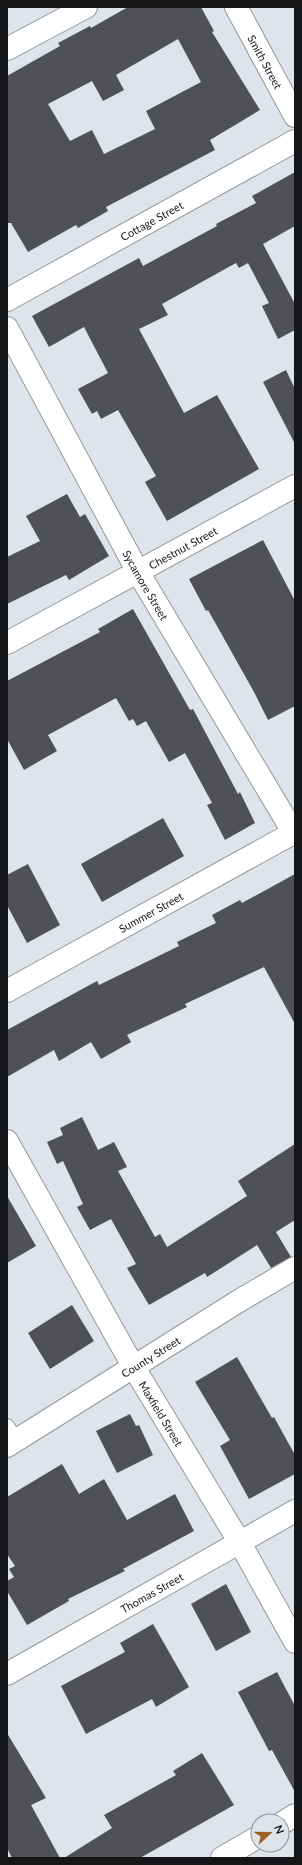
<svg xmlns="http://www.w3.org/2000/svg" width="302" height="1865" font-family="Lato,sans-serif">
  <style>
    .building { fill: #505157; fill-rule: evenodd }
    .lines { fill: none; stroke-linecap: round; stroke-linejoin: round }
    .service-casing { stroke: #92999e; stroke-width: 16 }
    .minor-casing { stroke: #92999e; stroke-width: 24 }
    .secondary-casing { stroke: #92999e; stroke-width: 24 }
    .service { stroke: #fff; stroke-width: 14 }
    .minor { stroke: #fff; stroke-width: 22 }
    .secondary { stroke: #fff; stroke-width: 22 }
    .labels { text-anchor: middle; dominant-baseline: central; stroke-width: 4; stroke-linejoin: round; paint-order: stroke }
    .street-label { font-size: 11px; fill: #141618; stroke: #dee4ea }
  </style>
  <rect width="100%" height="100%" fill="#dee4ea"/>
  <path class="building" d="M 128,7 L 201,7 L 214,31 L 212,32 L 260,110 L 210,140 L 215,150 L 106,207 L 108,211 L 78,228 L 76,225 L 28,252 L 11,223 L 7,223 L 7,76 L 60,46 L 58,43 L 90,26 L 91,28 ZM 178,39 L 201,82 L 146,111 L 155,129 L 104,154 L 92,130 L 70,141 L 48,104 L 92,81 L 103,101 L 124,90 L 116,75 Z
    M 295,172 L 295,226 L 263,244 L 295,304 L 295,330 L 278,339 L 262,306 L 269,303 L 248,263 L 239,268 L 236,263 L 162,304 L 168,315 L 139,329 L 184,413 L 217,395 L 259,469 L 167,521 L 145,482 L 156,476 L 118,410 L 101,419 L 97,411 L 92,414 L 78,389 L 108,373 L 84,327 L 49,347 L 32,316 L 139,258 L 143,266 L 217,226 L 216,224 L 256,203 L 252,196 Z
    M 286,370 L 295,389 L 295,444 L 263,382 Z
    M 67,494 L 80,517 L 85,514 L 109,556 L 69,580 L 66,575 L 7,604 L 7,557 L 40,541 L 26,516 Z
    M 263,540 L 295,601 L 295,706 L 268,720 L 254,692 L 208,610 L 206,611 L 189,579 Z
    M 133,609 L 190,710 L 193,709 L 238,794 L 240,792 L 255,823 L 225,840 L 207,805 L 212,803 L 185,753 L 169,762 L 146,721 L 137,726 L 133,719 L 129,721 L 116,698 L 48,735 L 57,751 L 24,770 L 7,739 L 7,681 L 100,632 L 98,629 Z
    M 163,818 L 184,856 L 102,902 L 81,864 Z
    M 28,864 L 60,925 L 27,943 L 7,905 L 7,875 Z
    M 295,874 L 295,1024 L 264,967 L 185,1004 L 187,1007 L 127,1035 L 131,1042 L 101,1059 L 91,1042 L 59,1061 L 54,1050 L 7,1077 L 7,1030 L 97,981 L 99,985 L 179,946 L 177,942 L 216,923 L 212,915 L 240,900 L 242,903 Z
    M 82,1117 L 98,1150 L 114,1142 L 127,1167 L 118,1171 L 155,1237 L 160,1234 L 167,1247 L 247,1196 L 238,1181 L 295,1144 L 295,1220 L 276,1232 L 291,1257 L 271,1268 L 257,1245 L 207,1277 L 205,1273 L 149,1305 L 127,1268 L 136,1264 L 111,1219 L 90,1230 L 77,1207 L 83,1204 L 63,1161 L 57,1164 L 47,1142 L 63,1135 L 60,1128 Z
    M 7,1196 L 36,1246 L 7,1263 Z
    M 72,1305 L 94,1341 L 50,1369 L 28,1333 Z
    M 237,1357 L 272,1418 L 274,1417 L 295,1455 L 295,1474 L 249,1499 L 220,1446 L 230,1440 L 195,1382 Z
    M 130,1414 L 136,1426 L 139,1425 L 153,1455 L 117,1473 L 96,1431 Z
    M 62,1464 L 79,1494 L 104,1479 L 127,1520 L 175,1494 L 194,1531 L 123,1569 L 125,1571 L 68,1599 L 69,1601 L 27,1625 L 7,1591 L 7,1581 L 14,1577 L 9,1569 L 15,1566 L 7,1554 L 7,1497 Z
    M 226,1584 L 251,1632 L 216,1651 L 191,1604 Z
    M 153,1624 L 189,1687 L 156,1707 L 152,1699 L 86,1734 L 61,1686 L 125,1652 L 120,1643 Z
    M 277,1672 L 295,1706 L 295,1792 L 272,1750 L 269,1751 L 238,1692 Z
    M 7,1733 L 46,1798 L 31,1805 L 60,1858 L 12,1858 L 7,1848 Z
    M 202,1753 L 234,1805 L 140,1858 L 64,1858 L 112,1828 L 104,1815 L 176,1775 L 173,1771 Z"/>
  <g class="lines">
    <g class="service-casing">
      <path id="service" d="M 7,1426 L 16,1440"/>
    </g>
    <g class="minor-casing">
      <g id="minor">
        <path id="s1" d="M 236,7 L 295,116"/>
        <path d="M 7,49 L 86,7"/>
        <path id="s2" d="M 7,328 L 138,572 L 295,835"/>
        <path id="s3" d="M 7,643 L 295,486"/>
        <path id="s4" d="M 7,1141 L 133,1366 L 240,1543 L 295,1642"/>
        <path id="s5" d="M 7,1674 L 295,1511"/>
        <path d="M 282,1823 L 295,1815"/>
        <path d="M 222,1858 L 258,1837"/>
      </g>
    </g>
    <g class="secondary-casing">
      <g id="secondary">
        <path id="s6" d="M 7,300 L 295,141"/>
        <path id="s7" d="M 7,991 L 295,832"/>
        <path id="s8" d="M 7,1446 L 242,1299 L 295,1268"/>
      </g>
    </g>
    <use href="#service" class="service"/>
    <use href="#minor" class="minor"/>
    <use href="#secondary" class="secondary"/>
  </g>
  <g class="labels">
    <g class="street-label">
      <text stroke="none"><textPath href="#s1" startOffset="62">Smith Street</textPath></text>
      <text stroke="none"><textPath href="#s6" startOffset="165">Cottage Street</textPath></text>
      <text stroke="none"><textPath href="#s3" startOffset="200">Chestnut Street</textPath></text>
      <text stroke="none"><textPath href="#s2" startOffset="292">Sycamore Street</textPath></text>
      <text stroke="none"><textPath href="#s7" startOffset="164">Summer Street</textPath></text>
      <text stroke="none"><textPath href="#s8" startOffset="169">County Street</textPath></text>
      <text stroke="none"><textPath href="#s4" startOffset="313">Maxfield Street</textPath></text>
      <text stroke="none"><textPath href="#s5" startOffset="166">Thomas Street</textPath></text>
    </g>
  </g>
  <rect width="302" height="1865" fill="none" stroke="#141618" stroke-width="16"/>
  <g transform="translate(270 1833) rotate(69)"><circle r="19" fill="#dee4ea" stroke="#8d9296"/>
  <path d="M0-3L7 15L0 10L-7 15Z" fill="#9f6028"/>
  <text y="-6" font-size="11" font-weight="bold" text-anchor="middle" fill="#141618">N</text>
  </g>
</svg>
